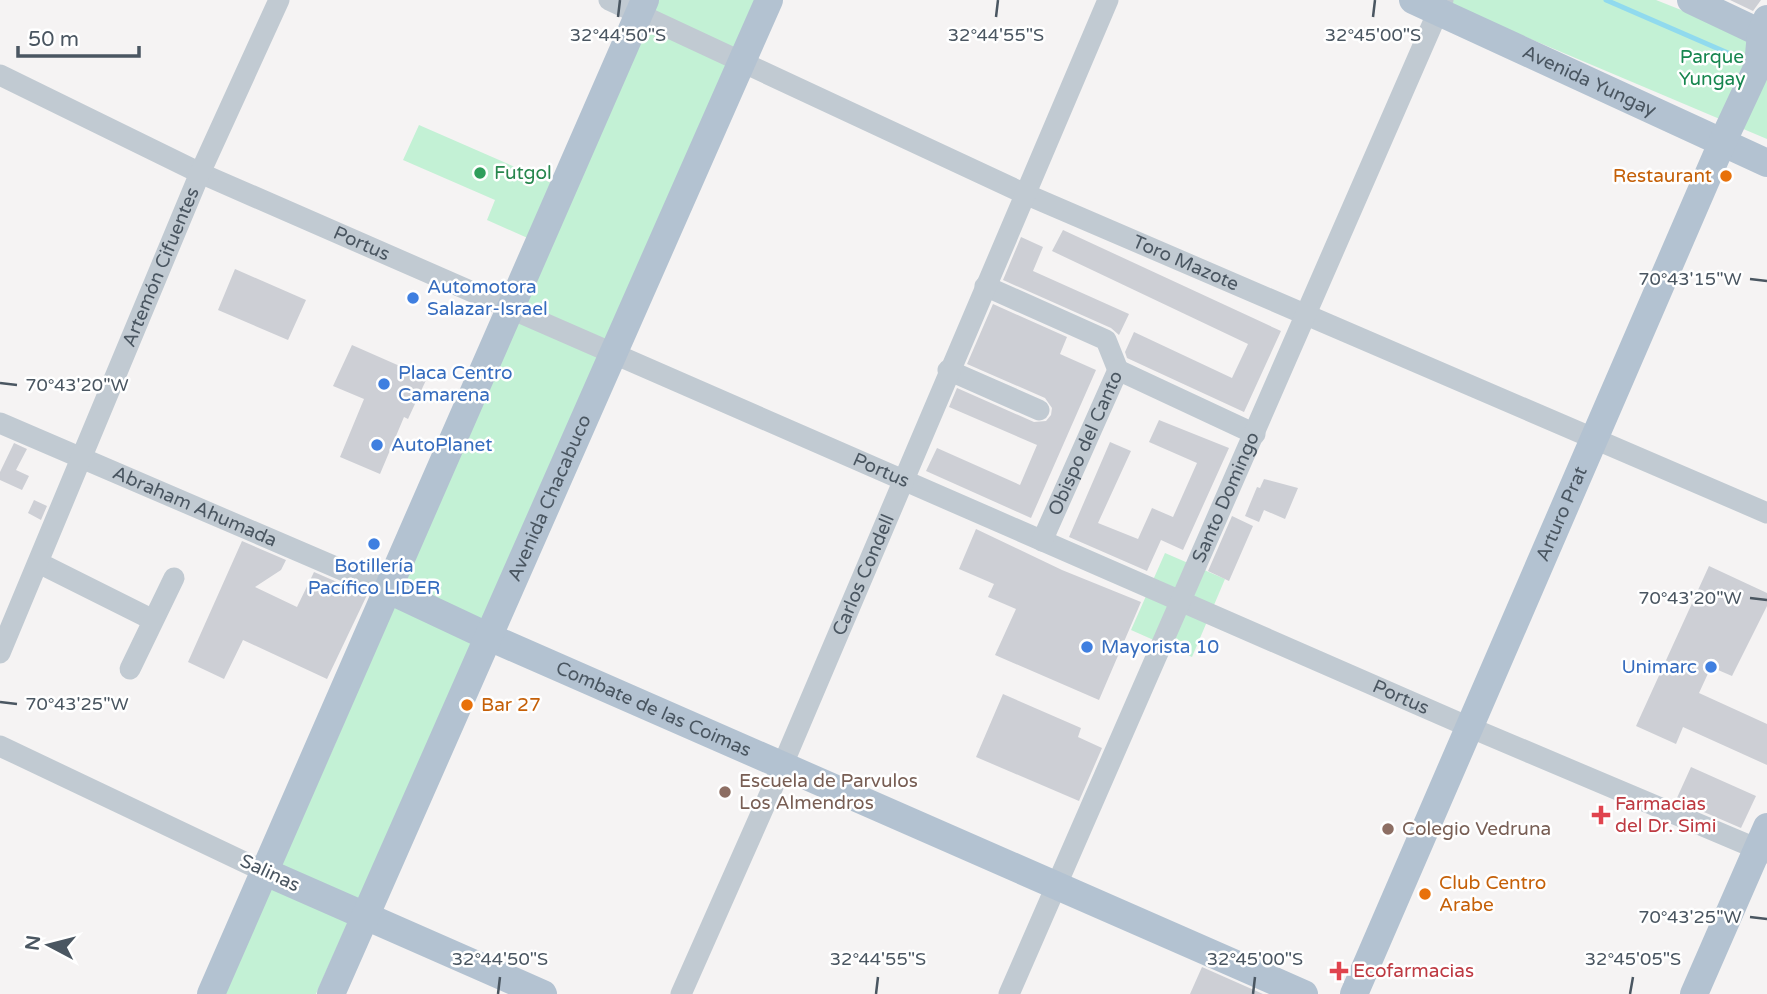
<svg xmlns="http://www.w3.org/2000/svg" width="1767" height="994" font-family="'Varela Round',sans-serif">
  <style>
    .green { fill: #c3f1d5 }
    .lines { fill: none; stroke-linecap: round; stroke-linejoin: round }
    .stream { stroke: #90daee; stroke-width: 5 }
    .building { fill: #cdcfd5 }
    .minor { stroke: #c1cad2; stroke-width: 21 }
    .major { stroke: #b3c2d1; stroke-width: 28 }
    .ticks { fill: none; stroke: #4a5661; stroke-width: 2.5 }
    .leisure-dot { fill: #2e9e5b; stroke: #fff; stroke-width: 2.5 }
    .food-dot { fill: #e8710a; stroke: #fff; stroke-width: 2.5 }
    .shop-dot { fill: #3f7fe0; stroke: #fff; stroke-width: 2.5 }
    .education-dot { fill: #8d6e63; stroke: #fff; stroke-width: 2.5 }
    .health-dot { fill: #e0444e; stroke: #fff; stroke-width: 2.5 }
    .labels { text-anchor: middle; dominant-baseline: central; stroke-width: 5; stroke-linejoin: round; paint-order: stroke }
    .park-label { font-size: 19px; fill: #17864f; stroke: #fff }
    .street-label { font-size: 19px; fill: #4a5661; stroke: #fff }
    .leisure-label { font-size: 19px; fill: #27864d; stroke: #fff; text-anchor: start }
    .food-label { font-size: 19px; fill: #c56008; stroke: #fff; text-anchor: start }
    .shop-label { font-size: 19px; fill: #366cbe; stroke: #fff; text-anchor: start }
    .education-label { font-size: 19px; fill: #785e54; stroke: #fff; text-anchor: start }
    .health-label { font-size: 19px; fill: #be3a42; stroke: #fff; text-anchor: start }
    .ticks-label { font-size: 18px; text-anchor: middle; fill: #4a5661; stroke: #fff; stroke-width: 5; stroke-linejoin: round; paint-order: stroke }
  </style>
  <rect width="100%" height="100%" fill="#f5f3f3"/>
  <path class="green" d="M 651,0 L 758,0 L 316,994 L 221,994 L 332,751 Z
    M 1438,0 L 1656,0 L 1767,44 L 1767,139 Z
    M 419,125 L 556,185 L 532,240 L 487,220 L 495,200 L 403,160 Z
    M 1165,553 L 1225,579 L 1192,657 L 1131,630 Z"/>
  <g class="lines">
    <path class="stream" d="M 1606,0 L 1751,63"/>
  </g>
  <path class="building" d="M 1730,0 L 1761,0 L 1753,11 Z
    M 1063,230 L 1281,331 L 1244,412 L 1127,358 L 1125,352 L 1134,332 L 1232,378 L 1248,344 L 1052,251 Z
    M 1021,237 L 1043,247 L 1033,271 L 1129,314 L 1119,335 L 1111,328 L 1003,280 Z
    M 235,269 L 306,300 L 288,340 L 218,310 Z
    M 993,304 L 1067,337 L 1060,354 L 1096,370 L 1031,518 L 926,471 L 937,448 L 1020,485 L 1037,445 L 949,407 L 957,388 L 1034,422 L 1046,421 L 1051,415 L 1052,408 L 1045,398 L 967,364 Z
    M 352,345 L 427,378 L 408,419 L 404,417 L 380,474 L 340,457 L 364,399 L 333,386 Z
    M 1159,420 L 1229,448 L 1183,550 L 1161,540 L 1147,571 L 1069,537 L 1110,442 L 1131,451 L 1098,523 L 1138,539 L 1152,508 L 1173,517 L 1197,463 L 1149,442 Z
    M 14,443 L 27,449 L 16,470 L 29,476 L 22,490 L 0,480 L 0,472 Z
    M 1264,479 L 1298,488 L 1285,519 L 1264,510 L 1259,522 L 1245,516 L 1257,487 L 1260,488 Z
    M 34,500 L 47,506 L 41,520 L 28,513 Z
    M 1232,516 L 1253,526 L 1229,581 L 1208,571 Z
    M 976,529 L 1062,570 L 1141,602 L 1099,700 L 995,655 L 1016,609 L 988,597 L 994,584 L 959,569 Z
    M 242,541 L 286,560 L 281,570 L 255,587 L 297,607 L 314,572 L 367,595 L 327,679 L 243,640 L 224,679 L 188,662 Z
    M 1709,566 L 1767,593 L 1767,606 L 1732,676 L 1711,667 L 1699,693 L 1767,724 L 1767,765 L 1683,727 L 1676,744 L 1636,726 Z
    M 1003,694 L 1081,728 L 1078,737 L 1102,748 L 1079,801 L 976,757 Z
    M 1691,767 L 1756,796 L 1741,828 L 1676,800 Z
    M 1202,967 L 1263,994 L 1190,994 Z"/>
  <g class="lines">
    <g class="minor">
      <path id="s1" d="M 609,0 L 1023,193 L 1767,513"/>
      <path id="s2" d="M 0,75 L 200,173 L 1469,727 L 1767,853"/>
      <path d="M 985,286 L 1106,340 L 1118,370"/>
      <path d="M 948,370 L 1039,410"/>
      <path id="s3" d="M 0,423 L 389,590"/>
      <path id="s4" d="M 1042,541 L 1118,370 L 1255,434"/>
      <path d="M 39,563 L 153,620"/>
      <path id="s5" d="M 0,653 L 200,173 L 279,0"/>
      <path d="M 130,669 L 174,578"/>
      <path d="M 0,746 L 263,871"/>
      <path id="s6" d="M 681,994 L 783,764 L 1108,0"/>
      <path id="s7" d="M 1009,994 L 1443,0"/>
    </g>
    <g class="major">
      <path id="s8" d="M 1413,0 L 1767,163"/>
      <path d="M 1691,0 L 1767,36"/>
      <path id="s9" d="M 389,590 L 489,637 L 1304,994"/>
      <path d="M 263,871 L 543,994"/>
      <path d="M 211,994 L 645,0"/>
      <path id="s10" d="M 331,994 L 769,0"/>
      <path id="s11" d="M 1354,994 L 1722,143 L 1758,66 L 1761,33 L 1767,19"/>
      <path d="M 1694,994 L 1767,827"/>
    </g>
  </g>
  <path class="ticks" d="M 618,17 L 620,0M 996,17 L 998,0M 1373,17 L 1375,0M 1750,279 L 1767,281M 0,383 L 17,385M 1750,598 L 1767,600M 0,702 L 17,704M 1750,917 L 1767,919M 498,994 L 500,977M 876,994 L 878,977M 1253,994 L 1255,977M 1630,994 L 1633,977"/>
  <circle class="leisure-dot" cx="480" cy="173" r="7"/>
  <g class="food-dot">
    <circle cx="1726" cy="176" r="7"/>
    <circle cx="467" cy="705" r="7"/>
    <circle cx="1425" cy="894" r="7"/>
  </g>
  <g class="shop-dot">
    <circle cx="413" cy="298" r="7"/>
    <circle cx="384" cy="384" r="7"/>
    <circle cx="377" cy="445" r="7"/>
    <circle cx="374" cy="544" r="7"/>
    <circle cx="1087" cy="647" r="7"/>
    <circle cx="1711" cy="667" r="7"/>
  </g>
  <g class="education-dot">
    <circle cx="725" cy="792" r="7"/>
    <circle cx="1388" cy="829" r="7"/>
  </g>
  <g class="health-dot">
    <path d="M1597.5 804.5h7v7h7v7h-7v7h-7v-7h-7v-7h7z"/>
    <path d="M1335.5 960.5h7v7h7v7h-7v7h-7v-7h-7v-7h7z"/>
  </g>
  <g class="labels">
    <g class="park-label">
      <text x="1712" y="57">Parque<tspan x="1712" dy="22">Yungay</tspan></text>
    </g>
    <g class="street-label">
      <text stroke="none"><textPath href="#s8" startOffset="194">Avenida Yungay</textPath></text>
      <text stroke="none"><textPath href="#s2" startOffset="399">Portus</textPath></text>
      <text stroke="none"><textPath href="#s1" startOffset="634">Toro Mazote</textPath></text>
      <text stroke="none"><textPath href="#s5" startOffset="418">Artemón Cifuentes</textPath></text>
      <text stroke="none"><textPath href="#s4" startOffset="107">Obispo del Canto</textPath></text>
      <text stroke="none"><textPath href="#s2" startOffset="966">Portus</textPath></text>
      <text stroke="none"><textPath href="#s10" startOffset="542">Avenida Chacabuco</textPath></text>
      <text stroke="none"><textPath href="#s7" startOffset="542">Santo Domingo</textPath></text>
      <text stroke="none"><textPath href="#s3" startOffset="212">Abraham Ahumada</textPath></text>
      <text stroke="none"><textPath href="#s11" startOffset="523">Arturo Prat</textPath></text>
      <text stroke="none"><textPath href="#s6" startOffset="457">Carlos Condell</textPath></text>
      <text stroke="none"><textPath href="#s2" startOffset="1533">Portus</textPath></text>
      <text stroke="none"><textPath href="#s9" startOffset="290">Combate de las Coimas</textPath></text>
      <text transform="translate(270 873) rotate(25)">Salinas</text>
    </g>
    <g class="leisure-label">
      <text x="494" y="173">Futgol</text>
    </g>
    <g class="food-label">
      <text x="1712" y="176" text-anchor="end">Restaurant</text>
      <text x="481" y="705">Bar 27</text>
      <text x="1439" y="883">Club Centro<tspan x="1439" dy="22">Arabe</tspan></text>
    </g>
    <g class="shop-label">
      <text x="427" y="287">Automotora<tspan x="427" dy="22">Salazar-Israel</tspan></text>
      <text x="398" y="373">Placa Centro<tspan x="398" dy="22">Camarena</tspan></text>
      <text x="391" y="445">AutoPlanet</text>
      <text x="374" y="566" text-anchor="middle">Botillería<tspan x="374" dy="22">Pacífico LIDER</tspan></text>
      <text x="1101" y="647">Mayorista 10</text>
      <text x="1697" y="667" text-anchor="end">Unimarc</text>
    </g>
    <g class="education-label">
      <text x="739" y="781">Escuela de Parvulos<tspan x="739" dy="22">Los Almendros</tspan></text>
      <text x="1402" y="829">Colegio Vedruna</text>
    </g>
    <g class="health-label">
      <text x="1615" y="804">Farmacias<tspan x="1615" dy="22">del Dr. Simi</tspan></text>
      <text x="1353" y="971">Ecofarmacias</text>
    </g>
  </g>
  <g class="ticks-label">
    <text x="618" y="41">32°44'50"S</text>
    <text x="996" y="41">32°44'55"S</text>
    <text x="1373" y="41">32°45'00"S</text>
    <text x="1690" y="285">70°43'15"W</text>
    <text x="77" y="391">70°43'20"W</text>
    <text x="1690" y="604">70°43'20"W</text>
    <text x="77" y="710">70°43'25"W</text>
    <text x="1690" y="923">70°43'25"W</text>
    <text x="500" y="965">32°44'50"S</text>
    <text x="878" y="965">32°44'55"S</text>
    <text x="1255" y="965">32°45'00"S</text>
    <text x="1633" y="965">32°45'05"S</text>
  </g>
  <g transform="translate(49 945) rotate(277)" stroke="#ffffff" stroke-width="5" paint-order="stroke">
  <path d="M0-5L12 26L0 18L-12 26Z" fill="#4a5661"/>
  <text y="-10" font-size="19" font-weight="bold" text-anchor="middle" fill="#4a5661">N</text>
  </g>
  <path d="M18 46v10h121v-10" fill="none" stroke="#4a5661" stroke-width="3.5"/>
  <text x="28" y="46" font-size="21" fill="#4a5661" stroke="#ffffff" stroke-width="5" paint-order="stroke">50 m</text>
</svg>
